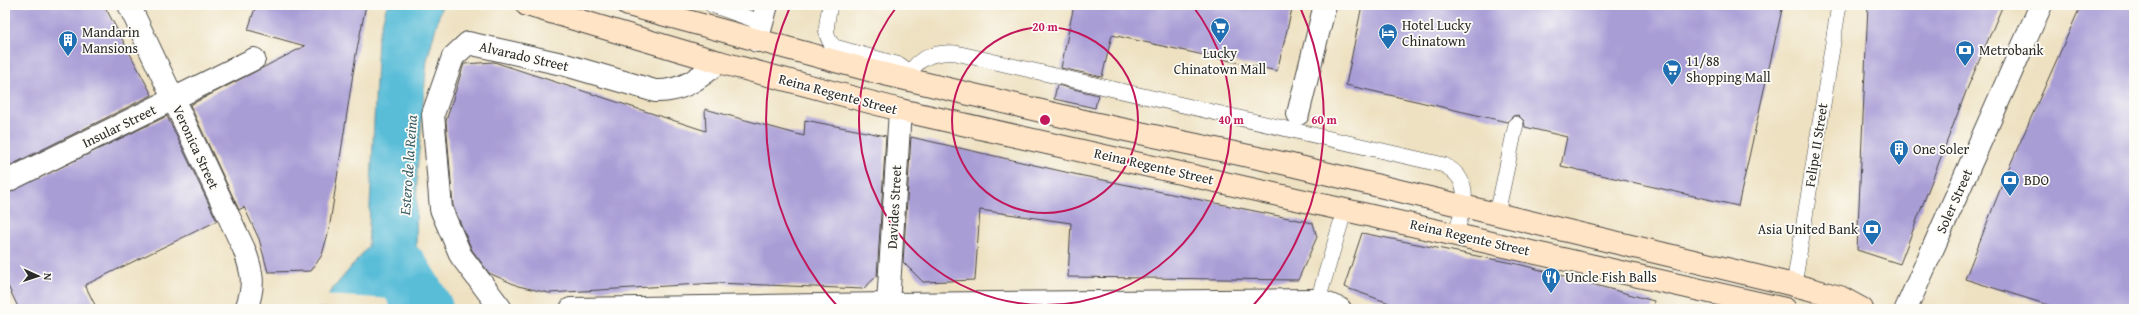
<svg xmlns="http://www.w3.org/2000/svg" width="2139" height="314" font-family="'Gentium Book Plus',serif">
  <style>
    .water { fill: #5abdd8; stroke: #427482 }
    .pier { fill: #eee1c1 }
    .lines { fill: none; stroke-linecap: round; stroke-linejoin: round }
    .river { stroke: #5abdd8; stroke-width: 56 }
    .building { fill: #a99dd6 }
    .lane-casing { stroke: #484642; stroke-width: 16 }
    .street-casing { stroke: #484642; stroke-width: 24 }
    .secondary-casing { stroke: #484642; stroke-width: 24 }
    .lane { stroke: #fff; stroke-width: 15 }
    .street { stroke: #fff; stroke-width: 22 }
    .secondary { stroke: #ffe4c6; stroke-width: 22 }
    .ring { fill: none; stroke: #c2185b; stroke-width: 2 }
    .labels { text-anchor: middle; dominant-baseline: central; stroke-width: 3.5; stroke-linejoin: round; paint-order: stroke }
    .poi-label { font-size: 14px; fill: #2b2b2b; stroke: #fdfcf7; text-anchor: start }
    .street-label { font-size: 14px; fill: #2b2b2b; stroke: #fdfcf7 }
    .water-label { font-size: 15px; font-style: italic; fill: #3b5e68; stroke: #fdfcf7 }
    .centre { fill: #c2185b; stroke: #fdfcf7; stroke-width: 2 }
    .ring-label { font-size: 12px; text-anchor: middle; font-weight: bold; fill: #c2185b; stroke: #fdfcf7; stroke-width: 3.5; stroke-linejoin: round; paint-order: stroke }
  </style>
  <rect width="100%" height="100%" fill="#fdfcf7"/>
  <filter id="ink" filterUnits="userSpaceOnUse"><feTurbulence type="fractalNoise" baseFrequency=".025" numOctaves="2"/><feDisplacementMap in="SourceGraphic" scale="8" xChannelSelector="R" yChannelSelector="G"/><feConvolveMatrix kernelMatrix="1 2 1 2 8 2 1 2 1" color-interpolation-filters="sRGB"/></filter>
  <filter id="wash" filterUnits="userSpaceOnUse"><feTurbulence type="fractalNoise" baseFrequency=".012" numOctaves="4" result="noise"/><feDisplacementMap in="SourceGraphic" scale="16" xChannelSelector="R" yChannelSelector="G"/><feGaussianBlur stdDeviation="0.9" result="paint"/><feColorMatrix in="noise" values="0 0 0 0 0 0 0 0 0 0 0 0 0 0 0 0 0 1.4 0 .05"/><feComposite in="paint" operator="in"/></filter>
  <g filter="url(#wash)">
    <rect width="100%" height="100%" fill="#eee1c1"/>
    <path class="water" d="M 387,5 L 442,5 L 427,60 L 417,173 L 416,261 L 408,309 L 316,309 L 368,247 L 378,38 Z"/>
    <path class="pier" d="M 325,295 L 412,300 L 410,309 L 314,308 Z"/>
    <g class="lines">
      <path class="river" d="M 401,270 L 425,309"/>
    </g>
    <g id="blocks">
      <path class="building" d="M 5,5 L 104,5 L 152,95 L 5,168 Z
        M 256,5 L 366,5 L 356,54 L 329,230 L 322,255 L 311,271 L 268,272 L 259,239 L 244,207 L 239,210 L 190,105 L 305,46 L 248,30 Z
        M 1074,5 L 1293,5 L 1277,71 L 1112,35 L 1102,77 L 1061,68 Z
        M 1362,5 L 1783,5 L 1738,206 L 1561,166 L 1567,137 L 1525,127 L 1524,121 L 1518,115 L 1513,116 L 1507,122 L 1346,85 Z
        M 1868,5 L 2003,5 L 1967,89 L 1900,264 L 1857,250 Z
        M 2081,5 L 2134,5 L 2134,309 L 2061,309 L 1965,279 L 2007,172 Z
        M 494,62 L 706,131 L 705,109 L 804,136 L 805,120 L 886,136 L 877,276 L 863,289 L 717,283 L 549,293 L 518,286 L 489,273 L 472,250 L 453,206 L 446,121 L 464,64 Z
        M 1057,85 L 1098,95 L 1095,108 L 1054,99 Z
        M 167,116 L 217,221 L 85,285 L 97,309 L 19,309 L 5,280 L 5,194 Z
        M 911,137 L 1074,174 L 1313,223 L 1317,237 L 1298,280 L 1068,277 L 1071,223 L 980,210 L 975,280 L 923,282 L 903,262 Z
        M 1362,233 L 1522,265 L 1654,301 L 1653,309 L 1406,309 L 1344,287 Z"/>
    </g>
  </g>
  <g filter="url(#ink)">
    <use href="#blocks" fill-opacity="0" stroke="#484642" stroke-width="1"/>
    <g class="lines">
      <g class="lane-casing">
        <path id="lane" d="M 712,5 L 763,23
          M 830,5 C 828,20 821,36 835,47 L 900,65 L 908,71 L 909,80
          M 910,74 C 918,56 938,52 956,53 L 1444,165 C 1475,181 1463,207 1456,234
          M 1497,214 L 1516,124
          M 1794,285 L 1839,5
          M 1318,300 L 1345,209"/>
      </g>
      <g class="street-casing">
        <path id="street" d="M 129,5 L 244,249 C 253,273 255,286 246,309
          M 757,41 L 767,5
          M 1298,114 L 1325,5
          M 5,182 L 254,59
          M 888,304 L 900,110
          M 501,309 L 461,256 L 441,209 L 433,114 L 453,57 L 468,43 L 562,64 L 655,91 C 682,92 699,78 719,62
          M 571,309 L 888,304 L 1318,300 L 1340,309
          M 1906,309 L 2041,5"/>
      </g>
      <g class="secondary-casing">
        <path id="secondary" d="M 527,5 L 719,62 L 900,110 L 1785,309
          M 628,5 L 876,72 L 1088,122 L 1287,164 L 1794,285 L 1840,297 L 1862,309"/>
      </g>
      <use href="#lane" class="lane"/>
      <use href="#street" class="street"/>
      <use href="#secondary" class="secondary"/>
    </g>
  </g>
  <g class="ring">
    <circle cx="1045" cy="120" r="93"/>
    <path d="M1192 5A186 186 0 1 1 898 5"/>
    <path d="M839 308A279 279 0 0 1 790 7M1300 7A279 279 0 0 1 1251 308"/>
  </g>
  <defs>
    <g id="supermarket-pin" transform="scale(1)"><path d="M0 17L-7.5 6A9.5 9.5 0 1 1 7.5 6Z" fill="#1f6fb2" stroke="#fdfcf7"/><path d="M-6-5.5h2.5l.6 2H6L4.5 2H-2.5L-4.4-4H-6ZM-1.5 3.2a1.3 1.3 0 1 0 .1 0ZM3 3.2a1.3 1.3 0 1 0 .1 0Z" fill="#fff"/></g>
    <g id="hotel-pin" transform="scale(1)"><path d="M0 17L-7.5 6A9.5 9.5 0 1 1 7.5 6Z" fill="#1f6fb2" stroke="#fdfcf7"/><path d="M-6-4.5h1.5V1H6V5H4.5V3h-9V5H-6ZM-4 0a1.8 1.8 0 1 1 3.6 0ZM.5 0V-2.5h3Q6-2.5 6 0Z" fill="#fff"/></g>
    <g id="building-pin" transform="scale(1)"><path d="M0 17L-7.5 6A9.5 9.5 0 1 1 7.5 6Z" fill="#1f6fb2" stroke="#fdfcf7"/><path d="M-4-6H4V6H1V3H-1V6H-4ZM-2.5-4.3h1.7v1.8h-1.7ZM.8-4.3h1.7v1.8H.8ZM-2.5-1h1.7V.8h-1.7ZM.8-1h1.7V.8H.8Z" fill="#fff"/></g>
    <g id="bank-pin" transform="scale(1)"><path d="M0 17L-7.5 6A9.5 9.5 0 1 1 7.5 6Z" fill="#1f6fb2" stroke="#fdfcf7"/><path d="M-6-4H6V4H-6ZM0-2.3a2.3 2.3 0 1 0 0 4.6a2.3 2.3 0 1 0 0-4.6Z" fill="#fff"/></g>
    <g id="restaurant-pin" transform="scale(1)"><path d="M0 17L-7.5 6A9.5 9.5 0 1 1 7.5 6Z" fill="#1f6fb2" stroke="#fdfcf7"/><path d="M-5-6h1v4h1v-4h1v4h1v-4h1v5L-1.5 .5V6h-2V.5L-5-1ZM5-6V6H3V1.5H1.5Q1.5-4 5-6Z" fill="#fff"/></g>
  </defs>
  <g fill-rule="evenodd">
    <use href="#supermarket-pin" x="1220" y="27"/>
    <use href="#hotel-pin" x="1388" y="33"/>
    <use href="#building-pin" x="68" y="40"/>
    <use href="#bank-pin" x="1965" y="50"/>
    <use href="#supermarket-pin" x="1672" y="69"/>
    <use href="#building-pin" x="1899" y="149"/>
    <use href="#bank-pin" x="2010" y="180"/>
    <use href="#bank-pin" x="1872" y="229"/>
    <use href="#restaurant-pin" x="1551" y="277"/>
  </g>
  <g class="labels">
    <g class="poi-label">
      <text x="1402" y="25">Hotel Lucky<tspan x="1402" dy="16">Chinatown</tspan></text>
      <text x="82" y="32">Mandarin<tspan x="82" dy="16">Mansions</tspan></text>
      <text x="1979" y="50">Metrobank</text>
      <text x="1220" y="53" text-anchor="middle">Lucky<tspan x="1220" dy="16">Chinatown Mall</tspan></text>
      <text x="1686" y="61">11/88<tspan x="1686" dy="16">Shopping Mall</tspan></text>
      <text x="1913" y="149">One Soler</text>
      <text x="2024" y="180">BDO</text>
      <text x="1858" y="229" text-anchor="end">Asia United Bank</text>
      <text x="1565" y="277">Uncle Fish Balls</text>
    </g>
    <g class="street-label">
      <text transform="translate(524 56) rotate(13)">Alvarado Street</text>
      <text transform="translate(838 94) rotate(15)">Reina Regente Street</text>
      <text transform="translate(119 126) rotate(-26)">Insular Street</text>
      <text transform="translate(1816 145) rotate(-81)">Felipe II Street</text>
      <text transform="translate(196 147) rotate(65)">Veronica Street</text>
      <text transform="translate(1154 166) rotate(13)">Reina Regente Street</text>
      <text transform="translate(1954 201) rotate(-66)">Soler Street</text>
      <text transform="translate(894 207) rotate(-87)">Davides Street</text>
      <text transform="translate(1470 237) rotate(13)">Reina Regente Street</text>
    </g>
    <g class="water-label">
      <text transform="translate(408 165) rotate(-86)">Estero de la Reina</text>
    </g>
  </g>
  <circle cx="1045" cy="120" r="6" class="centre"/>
  <g class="ring-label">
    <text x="1045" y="31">20 m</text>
    <text x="1231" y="124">40 m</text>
    <text x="1324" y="124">60 m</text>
  </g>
  <rect width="2139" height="314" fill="none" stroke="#fdfcf7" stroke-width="20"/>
  <g transform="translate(38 276) rotate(93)" stroke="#fdfcf7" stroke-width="3" paint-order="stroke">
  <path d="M0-3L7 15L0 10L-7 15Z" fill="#2b2b2b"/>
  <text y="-6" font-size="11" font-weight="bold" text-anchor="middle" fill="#2b2b2b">N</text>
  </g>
</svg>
